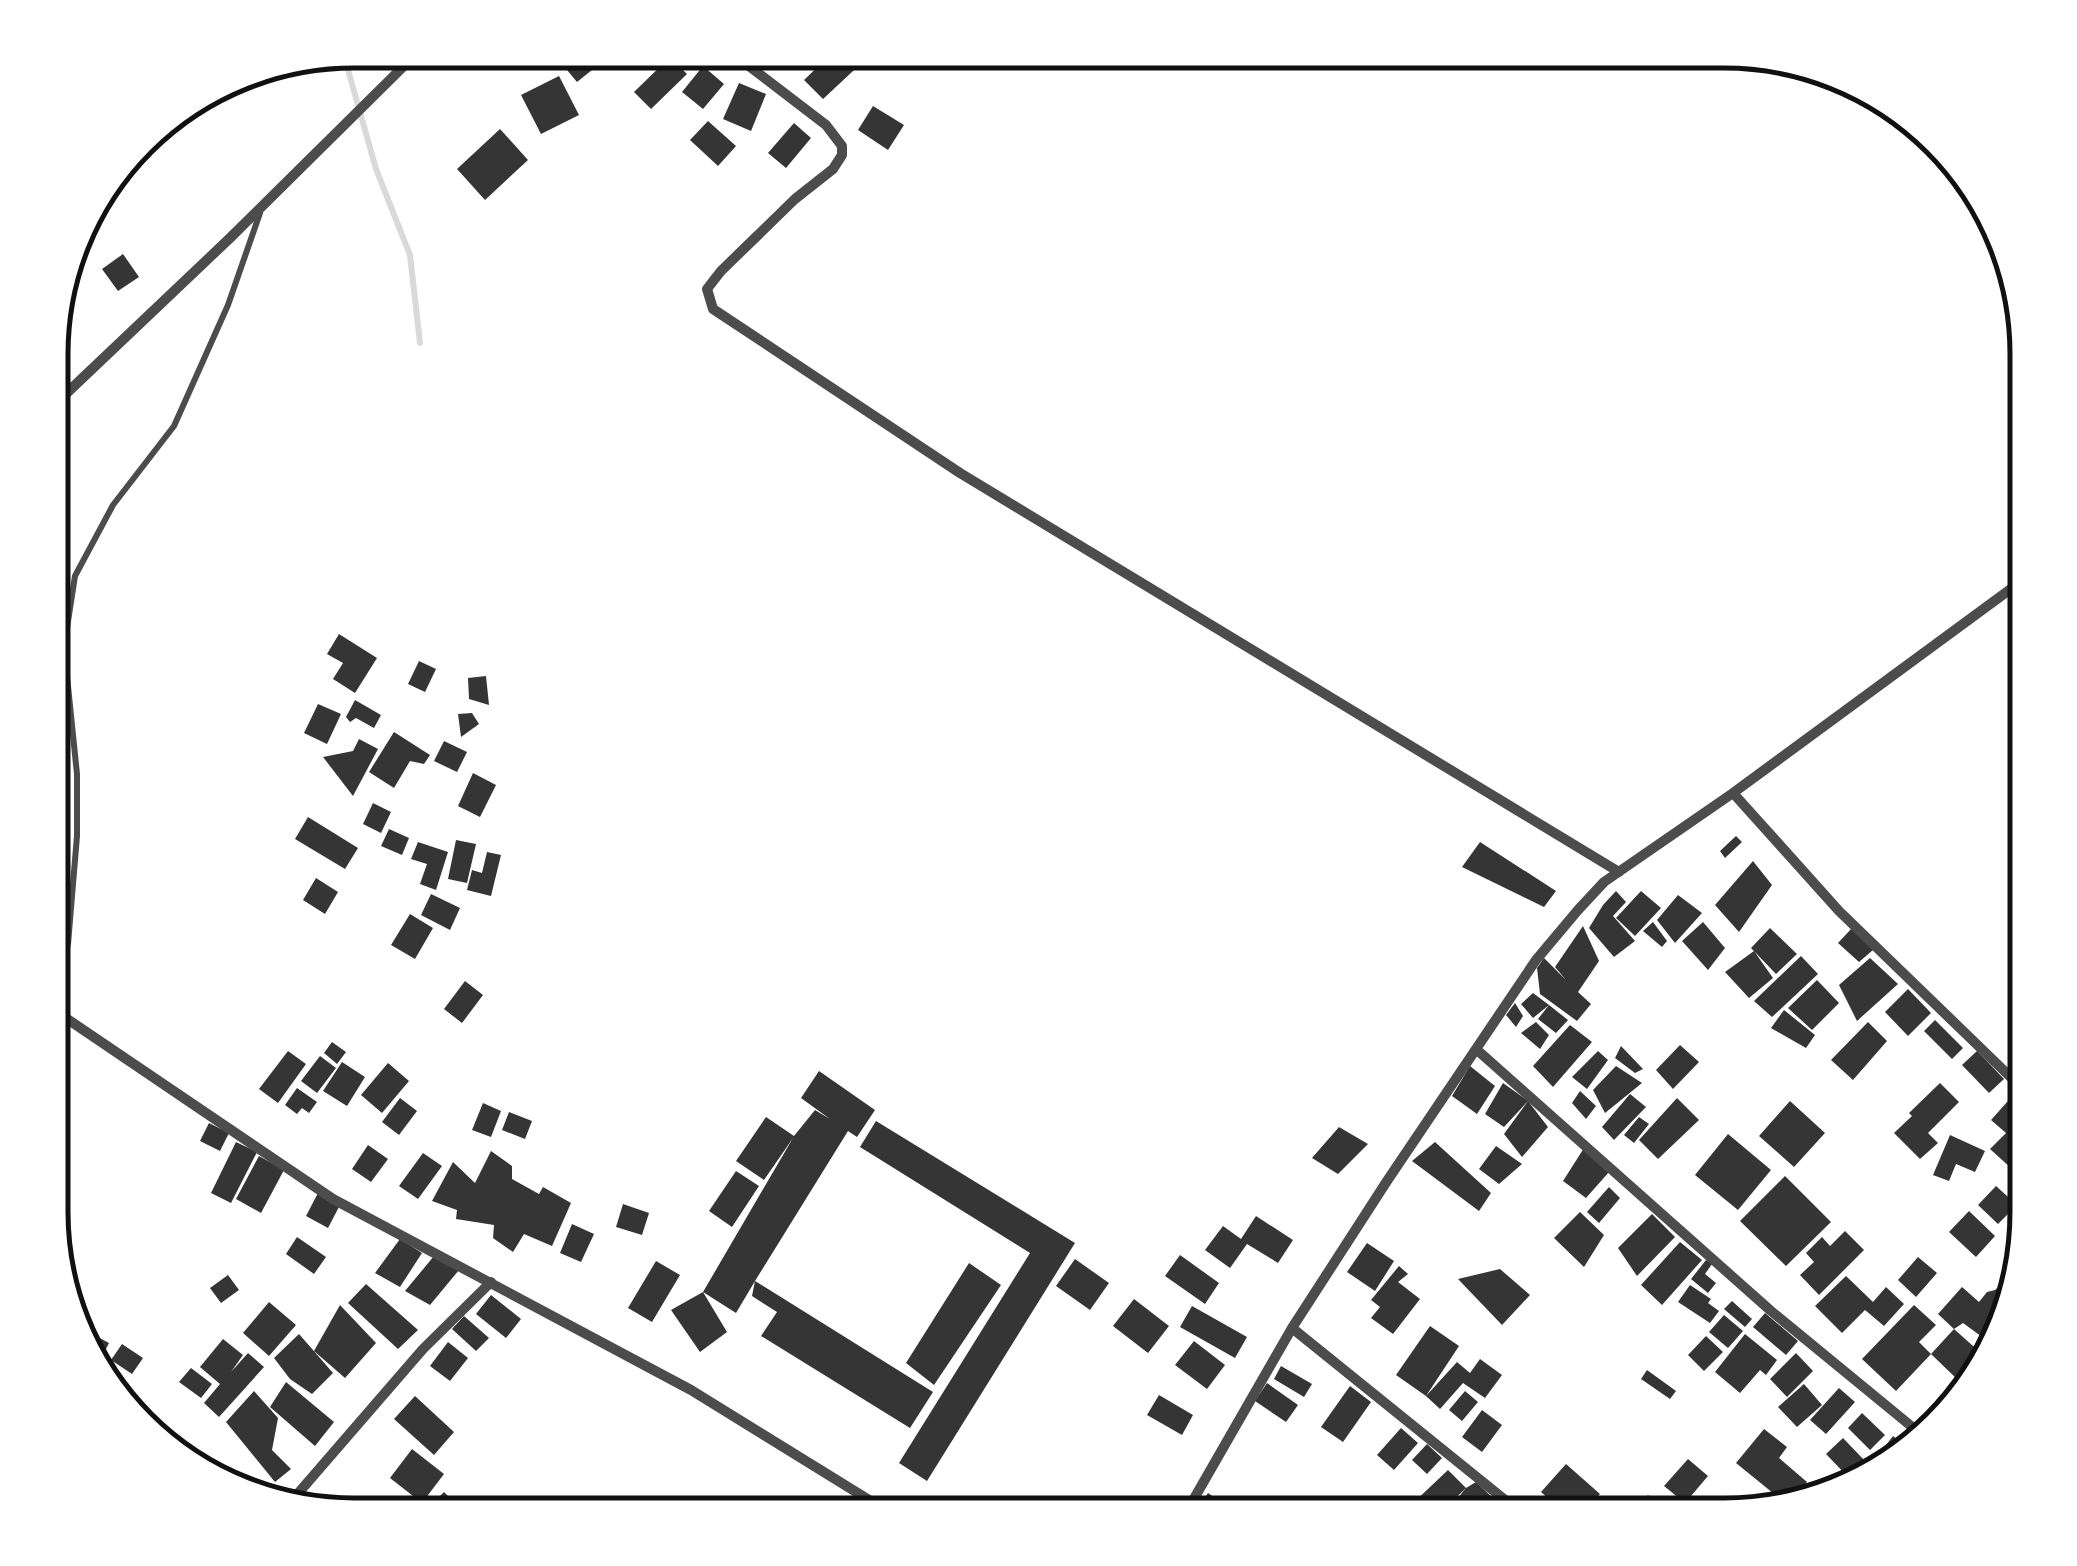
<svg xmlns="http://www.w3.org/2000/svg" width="2077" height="1566" font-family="Barlow,sans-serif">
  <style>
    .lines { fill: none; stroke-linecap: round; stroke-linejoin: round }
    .stream { stroke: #d9d9d9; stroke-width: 6 }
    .building { fill: #353535 }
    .service { stroke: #4c4c4c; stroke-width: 6 }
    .minor { stroke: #4c4c4c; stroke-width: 10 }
    .rim { fill: none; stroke: #111; stroke-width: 5 }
  </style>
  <rect width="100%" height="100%" fill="#fff"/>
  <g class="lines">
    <path class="stream" d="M 343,52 L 376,169 L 410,255 L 420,343"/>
  </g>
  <path class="building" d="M 578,50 L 592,50 L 602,62 L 577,82 L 562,64 Z
    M 607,50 L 634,50 L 622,63 Z
    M 756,50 L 789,50 L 774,66 Z
    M 835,50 L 860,50 L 867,58 L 823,99 L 804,80 Z
    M 670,57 L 687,74 L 651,109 L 634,92 Z
    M 703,66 L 724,84 L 703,109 L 682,92 Z
    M 559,76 L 579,115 L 541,134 L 521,95 Z
    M 739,83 L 766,94 L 751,131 L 723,119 Z
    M 873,106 L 904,125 L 888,150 L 858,130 Z
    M 708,121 L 736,146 L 718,166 L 690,140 Z
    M 794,123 L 811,138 L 786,168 L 768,153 Z
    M 500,129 L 528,160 L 485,200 L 457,169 Z
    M 123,254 L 139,277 L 118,291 L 102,269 Z
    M 339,634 L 377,658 L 355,693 L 333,679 L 343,663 L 327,654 Z
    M 419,661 L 436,669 L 425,692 L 408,684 Z
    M 486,676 L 489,705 L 469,699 L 468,678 Z
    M 355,700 L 381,715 L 374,728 L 356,718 L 350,722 L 346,717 Z
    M 318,704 L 341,714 L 327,744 L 304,733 Z
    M 472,713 L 479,724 L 461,737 L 458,714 Z
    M 394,732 L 430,755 L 424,764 L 410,761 L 394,788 L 369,772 Z
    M 359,739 L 378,749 L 353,796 L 323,757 L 353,751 Z
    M 444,741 L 467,752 L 457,772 L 434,761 Z
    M 473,773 L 496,785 L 480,817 L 458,806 Z
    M 373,803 L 391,812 L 381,833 L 363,824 Z
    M 308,817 L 358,848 L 345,869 L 295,839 Z
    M 389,829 L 409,838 L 402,855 L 381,846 Z
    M 1736,836 L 1742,842 L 1725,858 L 1720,851 Z
    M 456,840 L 476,844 L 467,883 L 448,879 Z
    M 418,842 L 448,852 L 436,890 L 420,884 L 427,864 L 411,859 Z
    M 1480,842 L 1556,891 L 1544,907 L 1462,867 Z
    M 487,852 L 501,855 L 491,896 L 467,890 L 472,870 L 482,873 Z
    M 1753,861 L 1772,885 L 1739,932 L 1715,905 Z
    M 316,878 L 338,892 L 325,914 L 303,900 Z
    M 1616,891 L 1626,902 L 1613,916 L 1635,941 L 1614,957 L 1589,928 L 1603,905 Z
    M 1641,891 L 1661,908 L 1635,936 L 1616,918 Z
    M 431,894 L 460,908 L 450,930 L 421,915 Z
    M 1678,895 L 1702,913 L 1675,943 L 1657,920 Z
    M 410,914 L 433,928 L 415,959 L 391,945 Z
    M 1653,922 L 1667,941 L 1662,947 L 1643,931 Z
    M 1703,922 L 1725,948 L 1708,970 L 1682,941 Z
    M 1583,926 L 1599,961 L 1578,992 L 1591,1004 L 1577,1021 L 1540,994 L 1537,968 L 1544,958 L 1566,980 L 1555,967 Z
    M 1770,928 L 1797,954 L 1776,974 L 1751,948 Z
    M 1852,928 L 1873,950 L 1859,962 L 1838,943 Z
    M 1754,951 L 1773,978 L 1749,998 L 1725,972 Z
    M 1801,956 L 1818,974 L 1772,1017 L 1754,1001 Z
    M 1870,958 L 1898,984 L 1857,1021 L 1839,985 Z
    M 1817,980 L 1839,1003 L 1812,1030 L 1788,1008 Z
    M 465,981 L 483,995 L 462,1023 L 444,1009 Z
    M 1908,989 L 1931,1013 L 1908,1036 L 1885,1012 Z
    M 1533,993 L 1549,1005 L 1533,1018 L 1521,1004 Z
    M 1515,1003 L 1523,1016 L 1516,1027 L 1506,1015 Z
    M 1549,1005 L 1568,1020 L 1556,1033 L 1538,1019 Z
    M 1784,1010 L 1815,1035 L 1806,1048 L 1771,1028 Z
    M 1935,1020 L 1963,1048 L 1952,1059 L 1924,1031 Z
    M 1536,1022 L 1549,1035 L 1540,1049 L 1521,1033 Z
    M 1868,1022 L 1887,1041 L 1853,1080 L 1831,1060 Z
    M 1570,1025 L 1592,1042 L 1553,1087 L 1533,1066 Z
    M 332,1042 L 346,1052 L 337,1064 L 324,1053 Z
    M 1680,1045 L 1699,1062 L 1673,1089 L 1656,1070 Z
    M 1621,1046 L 1643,1069 L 1635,1073 L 1615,1058 Z
    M 288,1051 L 306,1064 L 278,1103 L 259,1089 Z
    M 1598,1051 L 1608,1060 L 1587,1089 L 1572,1077 Z
    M 1977,1051 L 2004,1079 L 1989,1093 L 1962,1065 Z
    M 320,1056 L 336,1068 L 317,1093 L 301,1081 Z
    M 342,1062 L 365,1077 L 347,1106 L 323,1091 Z
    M 388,1063 L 409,1081 L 382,1113 L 361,1095 Z
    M 1470,1066 L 1495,1086 L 1477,1114 L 1452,1096 Z
    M 1616,1066 L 1642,1083 L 1605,1113 L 1593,1090 Z
    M 819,1071 L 875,1110 L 857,1137 L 848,1131 L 755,1281 L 933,1392 L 910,1428 L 761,1336 L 777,1312 L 752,1296 L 755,1281 L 736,1313 L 703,1292 L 793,1138 L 764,1180 L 736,1161 L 766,1117 L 794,1136 L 815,1110 L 830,1119 L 801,1098 Z
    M 1503,1083 L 1528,1101 L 1504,1127 L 1485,1114 Z
    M 1940,1083 L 1959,1102 L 1928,1133 L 1938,1143 L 1920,1159 L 1894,1133 L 1912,1116 L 1909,1113 Z
    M 297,1088 L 317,1102 L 309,1113 L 302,1108 L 297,1114 L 285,1105 Z
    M 1580,1091 L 1596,1106 L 1586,1119 L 1572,1103 Z
    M 2016,1092 L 2026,1102 L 2026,1151 L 2011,1168 L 1990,1149 L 2006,1133 L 1991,1120 Z
    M 1630,1094 L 1646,1107 L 1614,1140 L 1602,1127 Z
    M 400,1098 L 417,1111 L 399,1135 L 382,1122 Z
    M 1677,1098 L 1699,1120 L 1658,1159 L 1639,1140 Z
    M 1528,1101 L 1548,1127 L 1522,1157 L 1504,1134 Z
    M 1790,1101 L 1825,1133 L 1794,1167 L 1759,1136 Z
    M 483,1103 L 501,1111 L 491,1137 L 472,1130 Z
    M 509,1112 L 532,1121 L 525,1139 L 502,1130 Z
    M 1639,1117 L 1649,1124 L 1634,1143 L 1624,1135 Z
    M 876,1121 L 1075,1243 L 927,1481 L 899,1463 L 1030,1253 L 860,1147 Z
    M 209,1123 L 229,1133 L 220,1151 L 200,1141 Z
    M 1339,1127 L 1368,1144 L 1338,1174 L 1312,1158 Z
    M 1728,1134 L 1771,1170 L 1738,1210 L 1695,1175 Z
    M 1950,1135 L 1985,1151 L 1975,1172 L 1956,1164 L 1949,1181 L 1933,1175 Z
    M 236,1142 L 257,1152 L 231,1203 L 211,1193 Z
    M 1435,1142 L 1491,1193 L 1479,1211 L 1412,1161 Z
    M 368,1145 L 388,1159 L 371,1182 L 352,1169 Z
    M 1496,1146 L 1522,1164 L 1499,1184 L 1479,1169 Z
    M 1584,1148 L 1609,1172 L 1586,1198 L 1563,1181 Z
    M 491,1151 L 512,1166 L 512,1179 L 539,1194 L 543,1187 L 571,1203 L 552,1246 L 524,1234 L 513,1252 L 493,1238 L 494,1225 L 456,1219 L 457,1210 L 432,1201 L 453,1162 L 475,1183 Z
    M 423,1153 L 442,1166 L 418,1199 L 399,1186 Z
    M 259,1156 L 284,1170 L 261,1213 L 236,1199 Z
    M 736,1171 L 759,1186 L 732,1227 L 709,1211 Z
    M 1785,1176 L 1831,1222 L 1786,1266 L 1740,1221 Z
    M 1996,1186 L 2017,1205 L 1998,1224 L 1978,1205 Z
    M 1609,1187 L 1620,1198 L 1599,1223 L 1587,1212 Z
    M 318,1193 L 340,1205 L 328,1228 L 306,1216 Z
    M 623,1204 L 649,1213 L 642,1235 L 616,1227 Z
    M 1969,1211 L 1995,1236 L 1976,1257 L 1949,1232 Z
    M 1580,1212 L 1604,1235 L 1584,1267 L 1554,1238 Z
    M 1652,1214 L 1675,1237 L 1637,1276 L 1618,1248 Z
    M 1256,1216 L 1293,1240 L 1278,1263 L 1247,1244 L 1230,1268 L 1205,1250 L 1223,1226 L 1241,1239 Z
    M 572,1224 L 594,1234 L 581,1262 L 560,1253 Z
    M 1845,1231 L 1864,1250 L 1819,1295 L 1800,1275 L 1814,1262 L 1806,1253 L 1822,1237 L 1830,1246 Z
    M 297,1237 L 326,1257 L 314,1274 L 286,1254 Z
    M 400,1239 L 422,1253 L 400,1287 L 375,1273 Z
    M 1680,1242 L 1702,1260 L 1662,1305 L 1641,1285 Z
    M 1367,1243 L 1394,1261 L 1375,1291 L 1347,1272 Z
    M 1180,1255 L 1219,1283 L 1205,1304 L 1165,1276 Z
    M 434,1256 L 459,1270 L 430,1305 L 405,1291 Z
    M 1918,1257 L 1937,1273 L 1916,1297 L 1898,1280 Z
    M 1075,1259 L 1109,1283 L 1090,1310 L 1056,1286 Z
    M 1706,1260 L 1712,1264 L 1705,1274 L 1716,1283 L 1708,1293 L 1691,1279 Z
    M 656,1261 L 680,1275 L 652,1322 L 628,1308 Z
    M 969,1263 L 1001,1285 L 934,1385 L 906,1363 Z
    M 1399,1266 L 1408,1274 L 1398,1282 L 1420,1299 L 1393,1334 L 1371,1318 L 1380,1307 L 1371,1300 Z
    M 1500,1269 L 1530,1295 L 1502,1325 L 1458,1279 Z
    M 228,1275 L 239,1290 L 221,1303 L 210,1288 Z
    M 1846,1276 L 1873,1302 L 1886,1287 L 1904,1304 L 1884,1326 L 1865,1310 L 1842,1333 L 1815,1306 Z
    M 2003,1283 L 2015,1283 L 2004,1328 L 1993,1345 L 1963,1323 L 1954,1329 L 1938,1314 L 1962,1287 L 1979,1302 L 1987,1292 L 1995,1290 Z
    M 366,1284 L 418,1330 L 398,1349 L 348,1303 Z
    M 1690,1285 L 1711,1299 L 1708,1303 L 1719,1311 L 1710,1323 L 1678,1302 Z
    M 703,1292 L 727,1332 L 700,1352 L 671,1310 Z
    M 491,1295 L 521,1319 L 506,1338 L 476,1314 Z
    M 1134,1299 L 1169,1326 L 1148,1353 L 1113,1326 Z
    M 1732,1301 L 1752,1319 L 1745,1327 L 1724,1309 Z
    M 269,1302 L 296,1325 L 269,1356 L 243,1333 Z
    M 340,1305 L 376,1343 L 345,1378 L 314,1351 Z
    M 1914,1305 L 1936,1325 L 1919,1342 L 1931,1354 L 1896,1391 L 1862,1359 Z
    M 1192,1306 L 1247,1337 L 1235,1358 L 1180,1327 Z
    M 1765,1313 L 1798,1341 L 1786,1355 L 1753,1327 Z
    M 1724,1315 L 1743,1331 L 1728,1348 L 1709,1332 Z
    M 464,1316 L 489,1338 L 476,1351 L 452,1329 Z
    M 1430,1326 L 1459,1346 L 1426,1396 L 1396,1375 Z
    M 81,1328 L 109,1343 L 97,1367 L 82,1347 L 78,1334 Z
    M 1954,1329 L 1982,1354 L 1958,1380 L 1931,1354 Z
    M 299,1334 L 333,1373 L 312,1394 L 290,1379 L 274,1358 Z
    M 1745,1334 L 1777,1360 L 1766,1375 L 1760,1370 L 1740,1393 L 1715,1372 Z
    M 1706,1336 L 1723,1352 L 1704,1371 L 1688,1355 Z
    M 223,1339 L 243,1355 L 231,1372 L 248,1353 L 264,1367 L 219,1417 L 204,1403 L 220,1384 L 200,1367 Z
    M 1194,1341 L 1225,1365 L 1207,1389 L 1175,1365 Z
    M 448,1342 L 468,1358 L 450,1381 L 430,1366 Z
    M 122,1344 L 143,1358 L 132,1374 L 111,1360 Z
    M 1796,1353 L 1813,1371 L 1787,1397 L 1770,1379 Z
    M 1480,1359 L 1502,1375 L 1485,1398 L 1463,1383 L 1440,1409 L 1426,1396 L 1457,1362 L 1470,1373 Z
    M 1281,1366 L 1312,1384 L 1304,1397 L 1274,1379 Z
    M 191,1368 L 212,1384 L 201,1398 L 179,1382 Z
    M 1647,1370 L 1676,1391 L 1670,1399 L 1641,1379 Z
    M 286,1382 L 334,1422 L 315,1446 L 270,1407 Z
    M 1267,1383 L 1298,1405 L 1286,1422 L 1255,1401 Z
    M 1804,1384 L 1822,1405 L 1797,1427 L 1778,1407 Z
    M 1350,1386 L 1371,1402 L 1343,1442 L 1321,1427 Z
    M 1839,1388 L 1855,1402 L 1826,1434 L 1810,1420 Z
    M 254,1391 L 278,1418 L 272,1450 L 291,1469 L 275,1482 L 226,1422 Z
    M 1465,1391 L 1478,1402 L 1462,1421 L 1449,1410 Z
    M 1159,1395 L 1193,1415 L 1182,1435 L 1147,1415 Z
    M 415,1396 L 454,1432 L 434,1455 L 394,1419 Z
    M 1482,1410 L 1502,1425 L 1482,1452 L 1462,1437 Z
    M 1862,1413 L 1885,1435 L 1870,1450 L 1848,1428 Z
    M 1401,1428 L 1418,1443 L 1394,1470 L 1377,1455 Z
    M 1764,1429 L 1787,1447 L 1779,1458 L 1807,1482 L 1793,1500 L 1784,1502 L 1736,1463 Z
    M 1893,1436 L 1907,1447 L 1865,1479 L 1862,1476 Z
    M 1843,1438 L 1865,1461 L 1848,1477 L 1826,1454 Z
    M 1427,1444 L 1442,1458 L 1427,1474 L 1412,1460 Z
    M 412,1449 L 444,1474 L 422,1503 L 390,1478 Z
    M 1688,1459 L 1708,1476 L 1685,1503 L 1664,1486 Z
    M 1566,1464 L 1600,1494 L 1582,1514 L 1568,1502 L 1561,1510 L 1541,1492 Z
    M 1448,1470 L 1466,1488 L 1437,1516 L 1421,1516 L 1411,1505 Z
    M 247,1477 L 267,1497 L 265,1499 L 234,1490 Z
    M 1476,1482 L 1493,1498 L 1479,1513 L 1482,1516 L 1443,1516 L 1466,1488 Z
    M 444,1492 L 467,1515 L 421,1515 Z
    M 1208,1493 L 1241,1516 L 1192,1516 Z
    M 1648,1495 L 1668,1512 L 1665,1516 L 1630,1516 Z
    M 1694,1497 L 1717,1507 L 1710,1516 L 1701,1516 L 1688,1504 Z
    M 1598,1502 L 1614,1516 L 1585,1516 Z"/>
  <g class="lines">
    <path class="service" d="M 51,1002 L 68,944 L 77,836 L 77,774 L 64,647 L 75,576 L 113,505 L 174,426 L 228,305 L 260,213"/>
    <path class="minor" d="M 728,50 L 826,125 L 842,146 L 842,155 L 833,169 L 795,199 L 721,271 L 707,289 L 713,309 L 960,473 L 1619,872
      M 52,407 L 230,238 L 420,50
      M 1733,793 L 1839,911 L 2026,1092
      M 51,1008 L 333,1199 L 691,1390 L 895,1516
      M 1476,1049 L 1771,1311 L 1922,1435
      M 1292,1328 L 1525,1516
      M 288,1505 L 423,1349 L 491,1282
      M 1184,1516 L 1292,1328 L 1387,1181 L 1536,960 L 1578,910 L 1604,882 L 1733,793 L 2027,577"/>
  </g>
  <path d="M0 0H2077V1566H0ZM354 68H1724A286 286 0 0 1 2010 354V1212A286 286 0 0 1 1724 1498H354A286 286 0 0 1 68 1212V354A286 286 0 0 1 354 68Z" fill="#fff" fill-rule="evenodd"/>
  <path class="rim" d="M354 68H1724A286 286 0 0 1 2010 354V1212A286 286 0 0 1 1724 1498H354A286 286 0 0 1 68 1212V354A286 286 0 0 1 354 68Z"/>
</svg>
